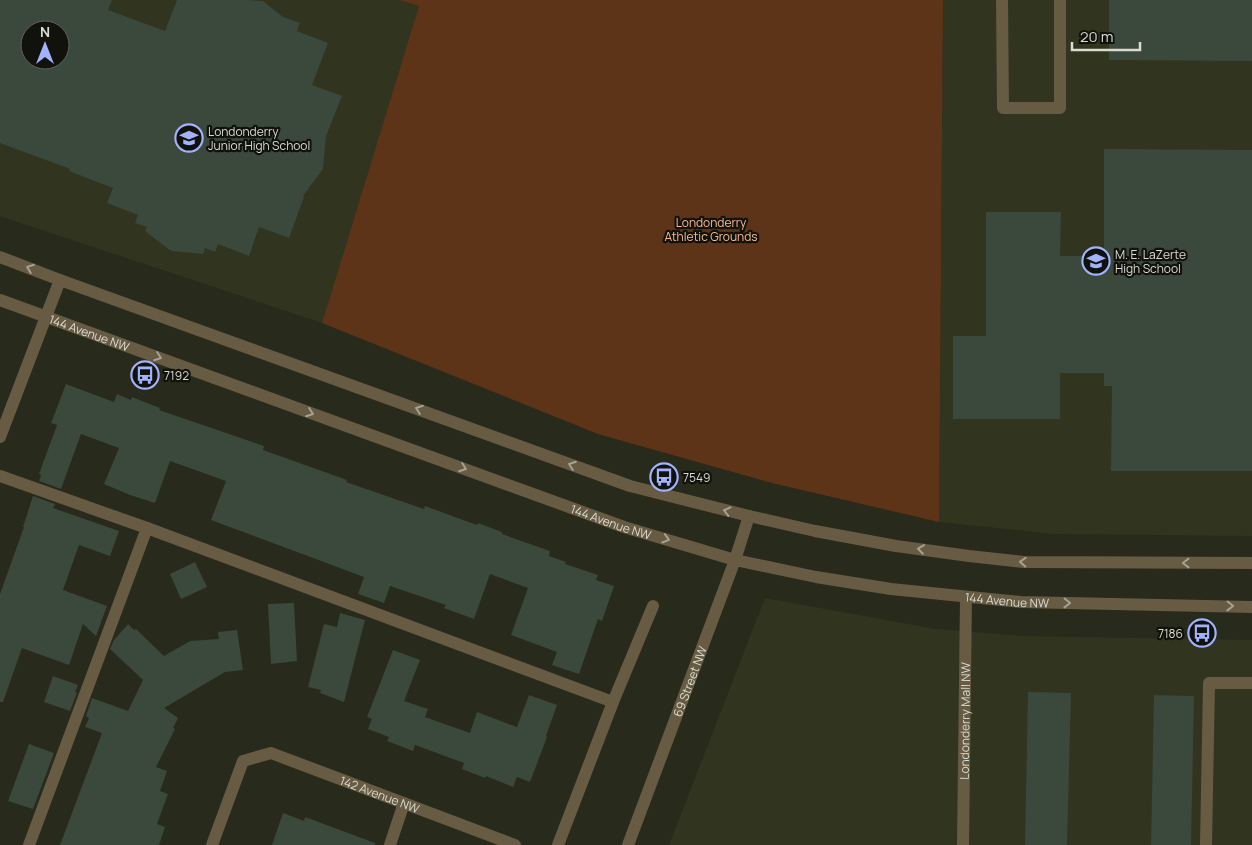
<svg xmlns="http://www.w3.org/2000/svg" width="1252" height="845" font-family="Manrope,sans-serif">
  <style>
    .built { fill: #31341e; fill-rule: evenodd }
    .green { fill: #5e3419 }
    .building { fill: #3b483c; fill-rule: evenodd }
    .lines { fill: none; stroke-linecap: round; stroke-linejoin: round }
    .minor { stroke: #675b43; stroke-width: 12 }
    .oneway { stroke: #a6a292 }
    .labels { text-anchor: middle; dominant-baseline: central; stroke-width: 4.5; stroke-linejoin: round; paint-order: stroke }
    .poi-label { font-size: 12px; fill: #dadcd2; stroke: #11120b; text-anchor: start }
    .park-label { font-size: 12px; fill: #fdbb93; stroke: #11120b }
    .street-label { font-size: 12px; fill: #dadcd2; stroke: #11120b }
  </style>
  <rect width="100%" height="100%" fill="#282a1b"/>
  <path class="built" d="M 0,0 L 399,0 L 419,6 L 322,323 L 0,216 ZM 30,30 L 60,30 L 60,60 L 30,60 Z
    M 943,0 L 1252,0 L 1252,536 L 1053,534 L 939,522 Z
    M 765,598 L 936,629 L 1023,636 L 1252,640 L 1252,845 L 669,845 Z"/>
  <path class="green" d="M 399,0 L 943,0 L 939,522 L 772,483 L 598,434 L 322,323 L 419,6 Z"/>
  <path class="building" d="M 0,0 L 112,0 L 108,10 L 165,31 L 177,0 L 248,0 L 263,1 L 283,17 L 300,23 L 297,31 L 328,43 L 312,85 L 342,96 L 326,136 L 323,169 L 303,196 L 304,197 L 289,238 L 259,227 L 249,256 L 218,244 L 215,252 L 205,248 L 203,254 L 171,251 L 145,231 L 147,227 L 135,223 L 138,215 L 107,203 L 113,188 L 69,171 L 70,169 L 0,143 ZM 30,30 L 60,30 L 60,60 L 30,60 Z
    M 1109,0 L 1252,0 L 1252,61 L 1109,60 Z
    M 1104,149 L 1252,150 L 1252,471 L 1111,471 L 1112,386 L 1104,386 L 1104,373 L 1060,373 L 1060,419 L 953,419 L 953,336 L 986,336 L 986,212 L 1061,212 L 1060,256 L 1104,256 Z
    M 66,384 L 114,402 L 117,394 L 131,400 L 132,397 L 160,408 L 159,410 L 264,446 L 263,450 L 347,480 L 346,482 L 424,509 L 425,506 L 477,525 L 478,523 L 502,532 L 502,534 L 550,551 L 549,556 L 566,562 L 565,564 L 598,575 L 596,580 L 614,586 L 602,621 L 598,619 L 579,674 L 552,665 L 557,652 L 511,635 L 528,588 L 490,574 L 474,619 L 444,608 L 446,605 L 390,586 L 384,603 L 358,594 L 364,577 L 211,520 L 226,481 L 170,461 L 155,503 L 130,495 L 104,484 L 119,448 L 81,434 L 61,489 L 39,481 L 41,475 L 39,474 L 57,425 L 51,423 Z
    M 33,496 L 55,504 L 53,508 L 119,531 L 110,556 L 79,545 L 63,590 L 107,606 L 96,636 L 83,624 L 69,665 L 22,648 L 3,702 L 0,702 L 0,594 L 24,527 L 23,527 Z
    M 195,562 L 207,587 L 181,599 L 170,574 Z
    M 294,603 L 297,661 L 271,664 L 268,604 Z
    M 340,613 L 365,620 L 344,702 L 320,693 L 321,690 L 308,687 L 324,624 L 337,627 Z
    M 128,624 L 134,630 L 136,629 L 164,656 L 190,641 L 219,639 L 218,632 L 237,630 L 243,670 L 225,672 L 164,708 L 178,718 L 173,728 L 175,729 L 156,767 L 167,771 L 160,791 L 168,794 L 157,824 L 165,827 L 159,845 L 60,845 L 102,733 L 85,727 L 89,718 L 86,716 L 92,698 L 128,711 L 143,680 L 110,649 L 114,640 Z
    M 393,650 L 420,660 L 404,701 L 428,709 L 425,717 L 470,733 L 477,712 L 517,727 L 529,695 L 557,705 L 546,736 L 547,737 L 530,782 L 517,777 L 513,787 L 486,776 L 485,778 L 462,769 L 464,763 L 415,745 L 413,751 L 387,741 L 389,737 L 368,729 L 372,719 L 367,717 Z
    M 53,676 L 78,685 L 75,692 L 77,693 L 70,711 L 44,702 Z
    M 1028,692 L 1071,693 L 1067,845 L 1025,845 Z
    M 1154,695 L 1194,696 L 1191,845 L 1151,845 Z
    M 29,744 L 54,753 L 33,809 L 8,801 Z
    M 283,813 L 304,821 L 305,817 L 375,843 L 375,845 L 272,845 Z"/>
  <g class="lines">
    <g class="minor">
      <path d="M 1002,0 L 1003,108 L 1060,108 L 1060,0"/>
      <path d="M 0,257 L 60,280 L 630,486 L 749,516 L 815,531 L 896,546 L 969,556 L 1024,562 L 1252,563"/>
      <path id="s1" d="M 0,300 L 624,527 L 735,560 L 816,577 L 891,589 L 1021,602 L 1252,607"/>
      <path d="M 0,437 L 60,280"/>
      <path d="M 0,476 L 147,528 L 613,702"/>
      <path d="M 29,845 L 147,528"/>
      <path id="s2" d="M 212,845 L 243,761 L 271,753 L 515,845"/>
      <path d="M 390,845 L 404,803"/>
      <path d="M 558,845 L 613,702 L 653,606"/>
      <path id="s3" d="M 628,845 L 735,560 L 749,516"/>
      <path id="s4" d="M 963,845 L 966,597"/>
      <path d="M 1206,845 L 1209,683 L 1252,683"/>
    </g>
  </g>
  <defs><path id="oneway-chevron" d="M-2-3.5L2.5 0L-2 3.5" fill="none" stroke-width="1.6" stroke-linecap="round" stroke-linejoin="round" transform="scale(1.25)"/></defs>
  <g class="oneway">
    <use href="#oneway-chevron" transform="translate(30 268) rotate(-159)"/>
    <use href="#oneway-chevron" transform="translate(158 357) rotate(20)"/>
    <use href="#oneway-chevron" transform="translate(419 409) rotate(-160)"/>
    <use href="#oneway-chevron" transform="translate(310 413) rotate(20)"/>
    <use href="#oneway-chevron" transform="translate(572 465) rotate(-160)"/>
    <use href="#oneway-chevron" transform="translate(463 468) rotate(20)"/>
    <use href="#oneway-chevron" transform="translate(727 511) rotate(-166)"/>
    <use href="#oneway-chevron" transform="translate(666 539) rotate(17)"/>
    <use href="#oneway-chevron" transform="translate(921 549) rotate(-172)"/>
    <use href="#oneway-chevron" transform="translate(1023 562) rotate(-177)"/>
    <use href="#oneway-chevron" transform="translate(1186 563) rotate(-180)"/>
    <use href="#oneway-chevron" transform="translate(1067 603) rotate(1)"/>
    <use href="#oneway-chevron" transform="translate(1230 606) rotate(1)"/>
  </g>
  <defs>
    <g id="school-ring" transform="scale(1.4375)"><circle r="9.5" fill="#11120b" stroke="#a2b2fd" stroke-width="1.5"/><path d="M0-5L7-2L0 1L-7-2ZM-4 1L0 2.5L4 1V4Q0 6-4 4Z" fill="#a2b2fd"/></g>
    <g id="bus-ring" transform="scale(1.4375)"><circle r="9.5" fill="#11120b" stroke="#a2b2fd" stroke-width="1.5"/><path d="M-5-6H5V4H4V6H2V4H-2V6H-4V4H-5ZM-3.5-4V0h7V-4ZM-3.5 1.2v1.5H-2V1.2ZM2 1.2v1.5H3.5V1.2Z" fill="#a2b2fd"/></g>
  </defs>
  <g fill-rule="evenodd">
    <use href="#school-ring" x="189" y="138"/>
    <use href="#school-ring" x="1096" y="261"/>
    <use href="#bus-ring" x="145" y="375"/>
    <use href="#bus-ring" x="664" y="477"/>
    <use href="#bus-ring" x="1202" y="633"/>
  </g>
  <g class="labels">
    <g class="poi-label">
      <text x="208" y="131">Londonderry<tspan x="208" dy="14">Junior High School</tspan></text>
      <text x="1115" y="254">M. E. LaZerte<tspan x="1115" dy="14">High School</tspan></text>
      <text x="164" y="375">7192</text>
      <text x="683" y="477">7549</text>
      <text x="1183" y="633" text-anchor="end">7186</text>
    </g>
    <g class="park-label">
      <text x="711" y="222">Londonderry<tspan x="711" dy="14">Athletic Grounds</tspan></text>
    </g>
    <g class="street-label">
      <text stroke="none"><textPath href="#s1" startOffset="95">144 Avenue NW</textPath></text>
      <text stroke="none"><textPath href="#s1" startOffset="650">144 Avenue NW</textPath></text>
      <text stroke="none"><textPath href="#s1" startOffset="1055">144 Avenue NW</textPath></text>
      <text stroke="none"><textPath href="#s3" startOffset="175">69 Street NW</textPath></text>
      <text stroke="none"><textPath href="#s4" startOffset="124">Londonderry Mall NW</textPath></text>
      <text stroke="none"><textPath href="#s2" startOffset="235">142 Avenue NW</textPath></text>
    </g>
  </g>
  <g transform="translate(45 45)"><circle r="24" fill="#11120b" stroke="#61635b"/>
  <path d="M0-4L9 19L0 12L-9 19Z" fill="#a2b2fd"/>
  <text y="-8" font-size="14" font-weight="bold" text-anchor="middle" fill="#dadcd2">N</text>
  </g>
  <path d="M1072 42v8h68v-8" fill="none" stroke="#dadcd2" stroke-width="2.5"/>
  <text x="1080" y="42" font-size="15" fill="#dadcd2" stroke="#11120b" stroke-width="4" paint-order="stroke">20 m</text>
</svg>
